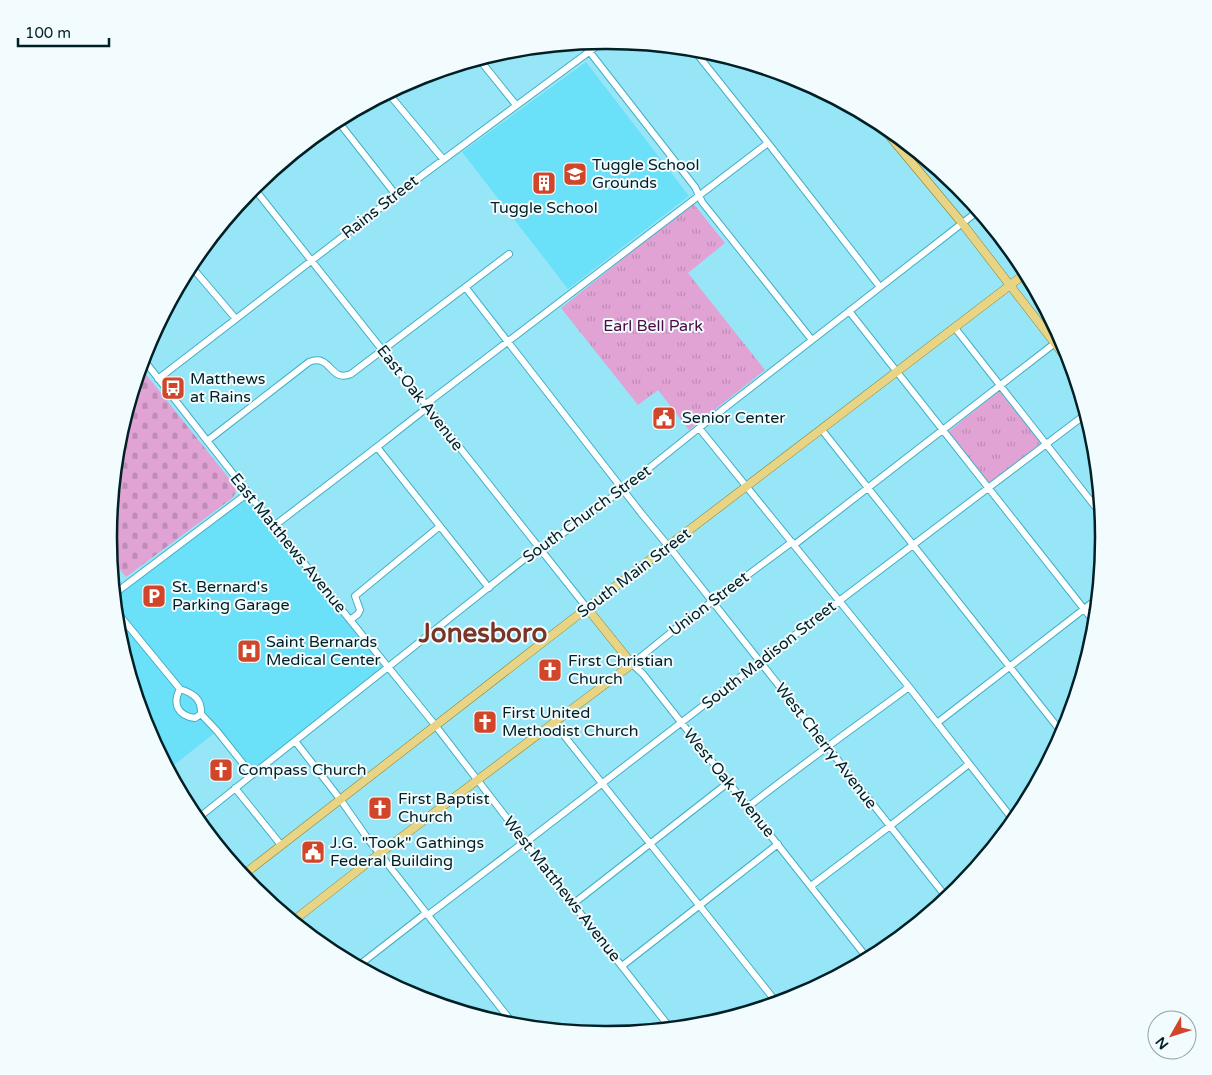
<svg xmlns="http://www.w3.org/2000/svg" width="1212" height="1075" font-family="'Varela Round',sans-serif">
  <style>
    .built { fill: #6ae0f9 }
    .grass { fill: url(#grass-tufts) }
    .cemetery { fill: url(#cemetery-stones) }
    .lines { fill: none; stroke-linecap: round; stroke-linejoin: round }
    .minor-casing { stroke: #43afc5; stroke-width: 8 }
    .major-casing { stroke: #8d822f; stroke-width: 9 }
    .minor { stroke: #fff; stroke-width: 6 }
    .major { stroke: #e8d485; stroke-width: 8 }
    .labels { text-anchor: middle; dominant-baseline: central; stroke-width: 4; stroke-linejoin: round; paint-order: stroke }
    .poi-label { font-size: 16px; fill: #002026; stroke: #f2fbfd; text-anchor: start }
    .street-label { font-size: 16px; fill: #002026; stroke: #f2fbfd }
    .park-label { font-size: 16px; fill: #490b42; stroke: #f2fbfd }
    .town-label { font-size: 26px; font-weight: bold; fill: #793425; stroke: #f2fbfd }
    .rim { fill: none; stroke: #002026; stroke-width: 2.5 }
  </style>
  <defs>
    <pattern id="grass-tufts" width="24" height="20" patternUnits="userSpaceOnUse" patternTransform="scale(1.25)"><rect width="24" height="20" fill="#e0a3d4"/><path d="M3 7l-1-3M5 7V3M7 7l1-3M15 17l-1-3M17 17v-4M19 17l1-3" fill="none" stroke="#be8cb6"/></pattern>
    <pattern id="cemetery-stones" width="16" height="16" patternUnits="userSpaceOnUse" patternTransform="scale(1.25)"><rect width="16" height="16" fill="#e0a3d4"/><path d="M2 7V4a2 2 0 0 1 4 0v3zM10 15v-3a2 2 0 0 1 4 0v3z" fill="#be8cb6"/></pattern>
  </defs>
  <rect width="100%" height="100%" fill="#97e6f8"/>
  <path class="built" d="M 586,62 L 689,196 L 568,289 L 462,152 Z
    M 248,494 L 388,667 L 252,775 L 217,731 L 169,769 L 146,728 L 118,634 L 114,596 Z"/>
  <path class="grass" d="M 693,203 L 725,243 L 688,273 L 765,370 L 689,430 L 658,390 L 638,405 L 561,308 Z
    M 999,391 L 1041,443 L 989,484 L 948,432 Z"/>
  <path class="cemetery" d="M 140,367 L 236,487 C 236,492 235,495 231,499 L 126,577 L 111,558 L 109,537 L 118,440 Z"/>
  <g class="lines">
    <g class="minor-casing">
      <path id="minor" d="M 582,42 L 695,187 L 702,202 L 812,340
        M 693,49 L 768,143 L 880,287
        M 479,59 L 516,105
        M 388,93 L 443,159
        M 337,120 L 396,195
        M 905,155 L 913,149
        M 253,187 L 587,608
        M 190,265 L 236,319
        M 466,288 L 641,513 L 674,553 L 947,898
        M 849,311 L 1095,623
        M 955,328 L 1101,514
        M 143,359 L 274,526 L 435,725 L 573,904 L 671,1029
        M 158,379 L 420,177 L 605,40
        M 426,404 L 768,143
        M 699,428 L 909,687 L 1014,821
        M 822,430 L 1063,734
        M 207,441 L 309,362 C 332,353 329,383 351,374 L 509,254
        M 377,447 L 489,588
        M 274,526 L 377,447 L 428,407
        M 792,542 L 674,630 L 632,664 L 643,674 L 868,959
        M 794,545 L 1055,343
        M 114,594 L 248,493
        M 116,611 L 180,689 C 193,693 202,699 201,714 L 217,731 L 252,775
        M 350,620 L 358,614 L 360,610 L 355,596 L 440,526
        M 180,689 C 172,704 178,716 195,718 L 201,714
        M 554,723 L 777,1003
        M 937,723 L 1097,599
        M 295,741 L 340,799 L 368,839 L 515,1026
        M 235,788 L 281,845
        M 748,807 C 801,765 855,727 909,687
        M 197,819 L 252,775 L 532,553 L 547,545 L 623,489 L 699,428 L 978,211
        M 811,886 L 890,826 L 969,764
        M 573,904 L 729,782
        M 428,915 L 524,842 L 530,839 L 839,601 L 1086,414
        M 358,966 L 426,913
        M 622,966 C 674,925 726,885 778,844"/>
    </g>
    <g class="major-casing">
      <path id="major" d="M 878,122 L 962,223 L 1070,363
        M 243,875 L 587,608 L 1026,273
        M 293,921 L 371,860 L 632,664 L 587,608"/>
    </g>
    <use href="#minor" class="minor"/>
    <use href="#major" class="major"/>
  </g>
  <defs>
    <g id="school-square" transform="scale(1.25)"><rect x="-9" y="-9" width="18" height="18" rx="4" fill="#d1462a" stroke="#f2fbfd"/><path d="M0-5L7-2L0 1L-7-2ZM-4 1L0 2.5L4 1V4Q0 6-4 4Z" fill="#fff"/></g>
    <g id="building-square" transform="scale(1.25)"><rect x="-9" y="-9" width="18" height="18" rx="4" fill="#d1462a" stroke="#f2fbfd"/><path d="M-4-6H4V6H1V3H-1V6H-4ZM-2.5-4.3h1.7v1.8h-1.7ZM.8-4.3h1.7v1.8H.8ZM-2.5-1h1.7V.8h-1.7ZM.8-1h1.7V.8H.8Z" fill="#fff"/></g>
    <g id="bus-square" transform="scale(1.25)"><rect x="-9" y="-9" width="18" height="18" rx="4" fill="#d1462a" stroke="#f2fbfd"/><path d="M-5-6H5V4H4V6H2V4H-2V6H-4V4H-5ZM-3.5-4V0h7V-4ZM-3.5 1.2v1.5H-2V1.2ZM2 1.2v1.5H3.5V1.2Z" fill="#fff"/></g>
    <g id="civic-square" transform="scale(1.25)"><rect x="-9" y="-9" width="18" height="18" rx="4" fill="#d1462a" stroke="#f2fbfd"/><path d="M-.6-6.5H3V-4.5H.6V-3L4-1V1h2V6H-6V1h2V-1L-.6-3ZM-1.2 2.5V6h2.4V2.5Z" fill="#fff"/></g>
    <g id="parking-square" transform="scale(1.25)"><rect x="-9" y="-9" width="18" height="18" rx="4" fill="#d1462a" stroke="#f2fbfd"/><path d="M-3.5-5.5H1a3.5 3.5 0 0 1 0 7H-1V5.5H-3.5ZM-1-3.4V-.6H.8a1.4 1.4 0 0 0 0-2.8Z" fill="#fff"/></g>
    <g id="hospital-square" transform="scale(1.25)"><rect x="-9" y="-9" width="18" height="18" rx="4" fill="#d1462a" stroke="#f2fbfd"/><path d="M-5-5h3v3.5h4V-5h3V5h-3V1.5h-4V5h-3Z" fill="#fff"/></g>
    <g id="church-square" transform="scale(1.25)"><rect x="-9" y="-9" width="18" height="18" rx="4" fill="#d1462a" stroke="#f2fbfd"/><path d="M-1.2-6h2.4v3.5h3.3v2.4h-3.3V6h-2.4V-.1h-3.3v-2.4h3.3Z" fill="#fff"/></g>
  </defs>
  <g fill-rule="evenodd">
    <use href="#school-square" x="575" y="174"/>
    <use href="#building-square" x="544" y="183"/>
    <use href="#bus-square" x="173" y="388"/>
    <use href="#civic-square" x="664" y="418"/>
    <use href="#parking-square" x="154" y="596"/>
    <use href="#hospital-square" x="249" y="651"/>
    <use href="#church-square" x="550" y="670"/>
    <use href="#church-square" x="485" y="722"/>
    <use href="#church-square" x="221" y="770"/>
    <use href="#church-square" x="380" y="808"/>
    <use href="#civic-square" x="313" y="852"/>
  </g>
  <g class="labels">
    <g class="poi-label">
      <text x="592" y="165">Tuggle School<tspan x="592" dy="18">Grounds</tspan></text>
      <text x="544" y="208" text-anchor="middle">Tuggle School</text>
      <text x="190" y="379">Matthews<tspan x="190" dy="18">at Rains</tspan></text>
      <text x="682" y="418">Senior Center</text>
      <text x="172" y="587">St. Bernard's<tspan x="172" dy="18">Parking Garage</tspan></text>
      <text x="266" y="642">Saint Bernards<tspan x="266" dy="18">Medical Center</tspan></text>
      <text x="568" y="661">First Christian<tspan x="568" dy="18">Church</tspan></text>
      <text x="502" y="713">First United<tspan x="502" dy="18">Methodist Church</tspan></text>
      <text x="238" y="770">Compass Church</text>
      <text x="398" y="799">First Baptist<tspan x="398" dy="18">Church</tspan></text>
      <text x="330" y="843">J.G. "Took" Gathings<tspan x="330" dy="18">Federal Building</tspan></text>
    </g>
    <g class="street-label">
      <text transform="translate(380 207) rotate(-38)">Rains Street</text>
      <text transform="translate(420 398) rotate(52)">East Oak Avenue</text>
      <text transform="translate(587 514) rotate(-36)">South Church Street</text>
      <text transform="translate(288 543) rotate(51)">East Matthews Avenue</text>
      <text transform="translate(634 573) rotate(-37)">South Main Street</text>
      <text transform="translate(709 604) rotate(-37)">Union Street</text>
      <text transform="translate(769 655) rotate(-38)">South Madison Street</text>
      <text transform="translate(826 746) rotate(52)">West Cherry Avenue</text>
      <text transform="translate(729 783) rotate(51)">West Oak Avenue</text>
      <text transform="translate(562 889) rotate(52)">West Matthews Avenue</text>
    </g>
    <g class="park-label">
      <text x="653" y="326">Earl Bell Park</text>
    </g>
    <g class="town-label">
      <text x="483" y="633">Jonesboro</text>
    </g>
  </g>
  <path d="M0 0H1212V1075H0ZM605 49H607A488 488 0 0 1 1095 537V538A488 488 0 0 1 607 1026H605A488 488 0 0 1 117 538V537A488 488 0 0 1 605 49Z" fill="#f2fbfd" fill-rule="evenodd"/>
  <path class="rim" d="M605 49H607A488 488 0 0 1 1095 537V538A488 488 0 0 1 607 1026H605A488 488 0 0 1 117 538V537A488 488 0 0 1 605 49Z"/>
  <g transform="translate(1172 1035) rotate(231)"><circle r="24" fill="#f2fbfd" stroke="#91a3a7"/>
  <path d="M0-4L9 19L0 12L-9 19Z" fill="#d1462a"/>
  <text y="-8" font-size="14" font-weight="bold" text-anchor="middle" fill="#002026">N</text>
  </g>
  <path d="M18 38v8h91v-8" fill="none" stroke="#002026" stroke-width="2.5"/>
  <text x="25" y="38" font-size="15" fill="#002026" stroke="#f2fbfd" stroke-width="4" paint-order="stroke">100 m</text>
</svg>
